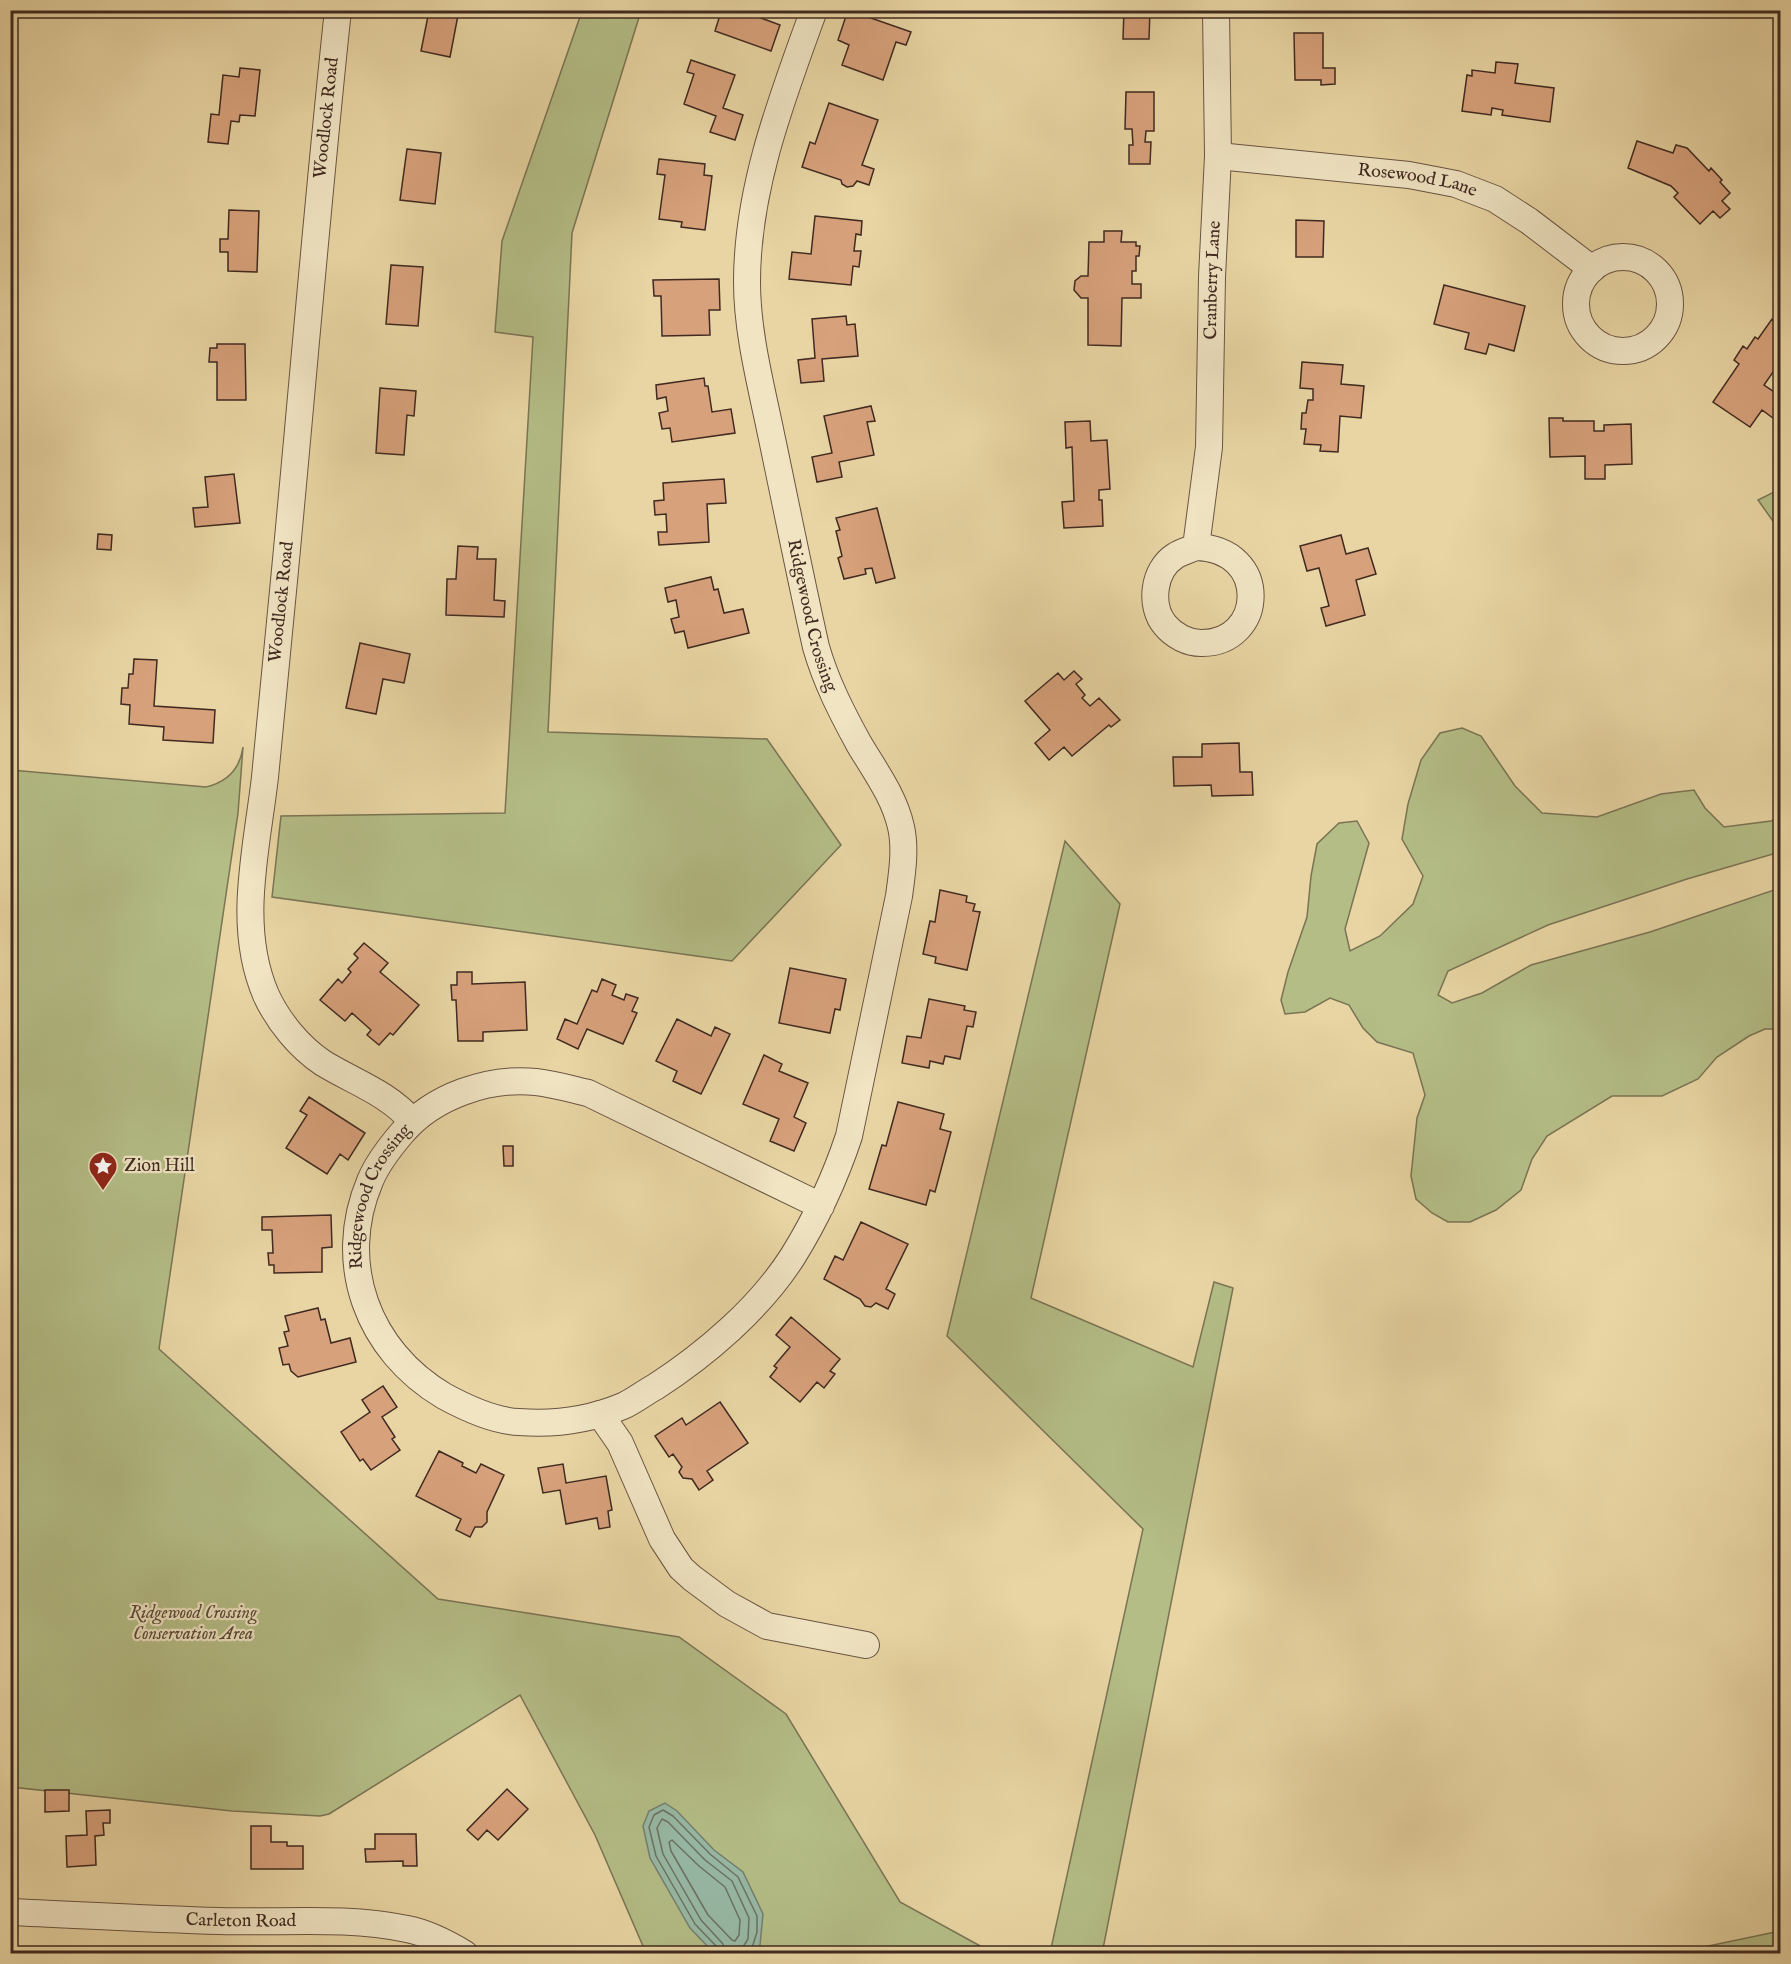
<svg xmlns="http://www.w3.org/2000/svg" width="1791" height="1964" font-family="'IM FELL English',serif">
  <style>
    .green { fill: #b4bd86; stroke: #7a7454; stroke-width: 1.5 }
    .water { fill: #97b9a5; stroke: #748070; stroke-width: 1.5 }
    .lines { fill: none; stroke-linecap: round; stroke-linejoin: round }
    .shore { stroke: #6c7263; stroke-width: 1.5 }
    .building { fill: #d7a17b; stroke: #402a21; stroke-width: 1.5 }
    .minor-casing { stroke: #6a5542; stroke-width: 28 }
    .minor { stroke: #f0e4c3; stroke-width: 26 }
    .labels { text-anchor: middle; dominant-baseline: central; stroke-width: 4.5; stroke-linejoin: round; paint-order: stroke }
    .street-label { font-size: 18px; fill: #402a21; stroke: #f0e4c3 }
    .poi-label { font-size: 18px; fill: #402a21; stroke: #f0e4c3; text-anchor: start }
    .park-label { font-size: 18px; font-style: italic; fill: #574735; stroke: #f0e4c3 }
  </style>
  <rect width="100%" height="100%" fill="#e8d5a3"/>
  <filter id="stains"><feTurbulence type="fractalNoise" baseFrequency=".00333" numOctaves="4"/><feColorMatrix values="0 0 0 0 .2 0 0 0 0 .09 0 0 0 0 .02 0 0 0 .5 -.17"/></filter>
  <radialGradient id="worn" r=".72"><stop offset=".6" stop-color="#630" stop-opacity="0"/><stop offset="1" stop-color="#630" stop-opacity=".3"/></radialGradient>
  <path class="green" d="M 582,11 L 641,11 L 572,233 L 548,732 L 767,739 L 841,845 L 732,961 L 272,897 L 281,816 L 505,813 L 533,337 L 495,332 L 502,241 Z
    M 1780,489 L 1780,531 L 1758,500 Z
    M 1462,728 L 1481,736 L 1515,786 L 1542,813 L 1597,817 L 1661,794 L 1694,790 L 1705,808 L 1724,827 L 1771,821 L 1780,817 L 1780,852 L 1687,879 L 1548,925 L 1448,971 L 1438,995 L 1452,1003 L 1482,993 L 1531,965 L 1650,932 L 1780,888 L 1780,1029 L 1765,1029 L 1749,1036 L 1717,1057 L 1698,1079 L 1662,1096 L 1612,1096 L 1547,1136 L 1532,1159 L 1521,1190 L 1496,1210 L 1470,1222 L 1448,1222 L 1432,1213 L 1416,1199 L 1411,1176 L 1417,1118 L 1425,1095 L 1413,1053 L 1377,1042 L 1363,1028 L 1349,1005 L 1330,998 L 1305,1012 L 1285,1014 L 1281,1000 L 1288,972 L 1307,917 L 1311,876 L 1317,844 L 1339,823 L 1357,821 L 1369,843 L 1345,929 L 1350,951 L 1380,936 L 1413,904 L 1423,876 L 1402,839 L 1408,804 L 1421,760 L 1440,733 Z
    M 243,747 L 238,813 L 159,1349 L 438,1599 L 679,1637 L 786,1714 L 900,1902 L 993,1953 L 646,1953 L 595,1835 L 520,1695 L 329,1814 L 320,1816 L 232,1811 L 11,1787 L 11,770 L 206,787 C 227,782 240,769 243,747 Z
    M 1065,841 L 1120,904 L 1031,1298 L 1193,1367 L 1214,1282 L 1233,1288 L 1102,1954 L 1050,1953 L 1143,1529 L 947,1336 Z
    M 1780,1931 L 1780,1953 L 1675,1953 Z"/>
  <path class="water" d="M 665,1803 L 677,1811 L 714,1850 L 743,1872 L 763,1914 L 760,1945 L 754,1953 L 714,1953 L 690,1928 L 650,1858 L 643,1826 L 649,1811 Z"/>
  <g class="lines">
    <path class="shore" d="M 672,1840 L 699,1866 L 725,1887 L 740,1920 L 739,1935 L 735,1941 L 732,1940 L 708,1915 L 671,1851 L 669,1842 Z
      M 718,1954 L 717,1947 L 695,1924 L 656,1856 L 649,1827 L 654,1815 L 663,1810 L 673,1816 L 710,1854 L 738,1877 L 757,1916 L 757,1932 L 750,1954
      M 726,1954 L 723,1944 L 701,1920 L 663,1854 L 657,1828 L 662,1819 L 668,1822 L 705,1860 L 732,1881 L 749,1918 L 748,1939 L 743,1947 L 742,1954"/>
  </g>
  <path class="building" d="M 432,10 L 459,10 L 450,57 L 421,51 L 428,16 L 431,17 Z
    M 713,10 L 764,10 L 761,18 L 780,25 L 771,51 L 715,31 L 720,15 L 712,13 Z
    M 848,10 L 911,32 L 906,45 L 896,42 L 883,80 L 842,65 L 849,45 L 838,40 Z
    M 1124,10 L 1150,10 L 1149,39 L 1123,39 Z
    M 1294,33 L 1323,33 L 1323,68 L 1335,68 L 1335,84 L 1321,85 L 1321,80 L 1295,80 Z
    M 691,60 L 735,75 L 723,108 L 743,115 L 735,140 L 710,132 L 716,116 L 684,104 L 694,74 L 687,72 Z
    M 1496,62 L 1518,64 L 1515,83 L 1554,88 L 1550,122 L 1502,115 L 1503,110 L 1492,108 L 1491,115 L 1462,111 L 1467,75 L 1472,76 L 1472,70 L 1495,73 Z
    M 240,68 L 260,70 L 255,116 L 240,115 L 239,122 L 231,121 L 228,144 L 208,142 L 211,114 L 219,115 L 223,75 L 239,77 Z
    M 1126,92 L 1154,92 L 1154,131 L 1146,131 L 1145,142 L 1151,142 L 1150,164 L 1129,164 L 1129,145 L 1133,145 L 1132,129 L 1125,129 Z
    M 829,103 L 878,120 L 862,165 L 874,169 L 869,185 L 857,181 L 853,186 L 847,187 L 842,184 L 841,180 L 802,167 L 810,142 L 815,144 Z
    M 1637,141 L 1673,153 L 1676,145 L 1687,148 L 1709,171 L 1711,168 L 1722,180 L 1720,182 L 1730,193 L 1722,201 L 1730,209 L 1720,218 L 1713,211 L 1700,224 L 1674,197 L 1678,193 L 1671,186 L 1628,168 Z
    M 407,149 L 441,153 L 435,204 L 400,200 Z
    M 659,159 L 705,164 L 704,175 L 712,176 L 705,230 L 681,227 L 682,222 L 659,219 L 665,175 L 657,174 Z
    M 229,210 L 259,211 L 257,272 L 228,271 L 228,252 L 220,252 L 220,239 L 228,239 Z
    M 815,216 L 862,221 L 861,235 L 856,234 L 854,251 L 861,251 L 859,267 L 853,266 L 851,285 L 789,279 L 792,252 L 811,254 Z
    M 1296,220 L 1324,221 L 1323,257 L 1296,257 Z
    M 1104,231 L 1122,231 L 1121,242 L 1136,242 L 1136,246 L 1140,246 L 1139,256 L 1136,256 L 1136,271 L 1132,271 L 1132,284 L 1141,284 L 1141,298 L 1122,298 L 1121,346 L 1088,345 L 1088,298 L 1081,298 L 1074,290 L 1075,281 L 1081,276 L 1088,276 L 1089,242 L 1104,242 Z
    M 391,265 L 423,267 L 418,326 L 386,324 Z
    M 719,279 L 720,310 L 709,310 L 710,335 L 662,336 L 661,296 L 654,296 L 653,280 Z
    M 1444,285 L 1525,306 L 1514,351 L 1489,344 L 1486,354 L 1465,349 L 1469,333 L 1434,324 Z
    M 846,316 L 847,325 L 855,324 L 858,356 L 822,359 L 824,381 L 801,383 L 798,360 L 815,358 L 812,319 Z
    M 1772,319 L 1780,325 L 1780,373 L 1775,369 L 1764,385 L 1780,396 L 1780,416 L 1777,421 L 1762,410 L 1750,427 L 1713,402 L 1739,364 L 1734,360 L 1743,346 L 1747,349 L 1755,337 L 1758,339 Z
    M 217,344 L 245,344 L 246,400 L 217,400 L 217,362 L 209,362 L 210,348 L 217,348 Z
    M 1302,362 L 1343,365 L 1341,384 L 1364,386 L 1361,418 L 1340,416 L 1338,452 L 1320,451 L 1321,445 L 1304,444 L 1306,429 L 1301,429 L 1302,413 L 1306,413 L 1308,400 L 1313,400 L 1313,389 L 1300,388 Z
    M 704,378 L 705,386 L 708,386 L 712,412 L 731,409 L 735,433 L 672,442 L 670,428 L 662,429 L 659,413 L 668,411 L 666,397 L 657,399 L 656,385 Z
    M 380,388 L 416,391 L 414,416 L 407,415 L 404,455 L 376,453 Z
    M 871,406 L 875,421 L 867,422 L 874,455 L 839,462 L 842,477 L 817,482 L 812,457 L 832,453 L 824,416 Z
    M 1549,418 L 1563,418 L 1563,421 L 1594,421 L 1594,431 L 1604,431 L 1604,425 L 1631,424 L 1632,464 L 1605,465 L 1605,479 L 1585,479 L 1585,456 L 1550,457 Z
    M 1090,421 L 1091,441 L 1107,440 L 1110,489 L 1099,490 L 1099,500 L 1102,500 L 1103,526 L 1064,528 L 1062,502 L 1074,501 L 1072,447 L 1066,448 L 1065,422 Z
    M 234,474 L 240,523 L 195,527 L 193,508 L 208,507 L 205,477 Z
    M 724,479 L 726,503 L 707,504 L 709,542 L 659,545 L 658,532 L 667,532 L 666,514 L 655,515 L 654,501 L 664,500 L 663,483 Z
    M 877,508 L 895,578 L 876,583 L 872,568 L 865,569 L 866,574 L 844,579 L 838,558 L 842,556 L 836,531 L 840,530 L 836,518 Z
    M 98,534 L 112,535 L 111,550 L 97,549 Z
    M 1341,535 L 1346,554 L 1368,548 L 1376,574 L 1356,580 L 1365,615 L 1326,626 L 1321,608 L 1329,606 L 1319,568 L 1307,571 L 1300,546 Z
    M 458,546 L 478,547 L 477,559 L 496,559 L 494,600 L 505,601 L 504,617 L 446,615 L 447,579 L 456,579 Z
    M 711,577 L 714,590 L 718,589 L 724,613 L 743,609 L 749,633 L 688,648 L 684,631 L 675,633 L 671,619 L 679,617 L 676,600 L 668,602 L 665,588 Z
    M 360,643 L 410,654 L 404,683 L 383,679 L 376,714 L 346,708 Z
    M 134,659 L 157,660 L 154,706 L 215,710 L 213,743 L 163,740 L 164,727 L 129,724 L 130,705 L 121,704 L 122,688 L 128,688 L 129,674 L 133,674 Z
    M 1074,671 L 1082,679 L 1076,684 L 1085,695 L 1082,698 L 1090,706 L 1099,698 L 1120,720 L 1111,727 L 1109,725 L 1072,756 L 1064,747 L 1049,760 L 1035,743 L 1050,730 L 1025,701 L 1058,673 L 1064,680 Z
    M 1239,743 L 1240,772 L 1252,772 L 1253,795 L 1212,796 L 1211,785 L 1174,786 L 1173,757 L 1202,757 L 1202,744 Z
    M 940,890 L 967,896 L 966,902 L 975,904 L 973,911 L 980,912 L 967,970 L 935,963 L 936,957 L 923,954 L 930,921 L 935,922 Z
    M 364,943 L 388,963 L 380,972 L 419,1005 L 393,1035 L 390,1033 L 379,1045 L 367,1035 L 371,1030 L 352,1013 L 345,1021 L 320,1000 L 338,979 L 342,983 L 351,972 L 348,969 L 358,958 L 354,954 Z
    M 790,968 L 846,979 L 840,1010 L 835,1009 L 830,1033 L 779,1023 Z
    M 457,972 L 472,972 L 472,984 L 525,982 L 527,1030 L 483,1032 L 483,1041 L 458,1041 L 456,1000 L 452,1000 L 451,985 L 457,985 Z
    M 602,979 L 616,985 L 612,995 L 624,1000 L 626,994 L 638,998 L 632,1011 L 637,1013 L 623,1044 L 587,1029 L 578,1049 L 557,1039 L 565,1019 L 577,1024 L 592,990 L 597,992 Z
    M 929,999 L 965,1006 L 964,1010 L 976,1012 L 973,1027 L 967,1026 L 960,1059 L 945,1056 L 943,1064 L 930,1061 L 929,1068 L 902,1063 L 907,1036 L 921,1038 Z
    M 677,1019 L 711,1036 L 715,1027 L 730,1034 L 701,1094 L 673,1081 L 677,1071 L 656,1061 Z
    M 764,1055 L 782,1064 L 779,1071 L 808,1083 L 794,1117 L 806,1123 L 794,1151 L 770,1141 L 779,1119 L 743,1104 Z
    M 309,1097 L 365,1133 L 348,1160 L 340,1154 L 327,1174 L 286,1148 L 307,1115 L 300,1111 Z
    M 898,1102 L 944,1114 L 940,1129 L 951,1132 L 935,1192 L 930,1190 L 926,1205 L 869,1189 L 882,1145 L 886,1146 Z
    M 503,1146 L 513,1146 L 513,1166 L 504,1166 Z
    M 331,1215 L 332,1247 L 322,1248 L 322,1272 L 274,1273 L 274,1265 L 269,1265 L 268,1253 L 273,1253 L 272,1230 L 262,1230 L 262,1217 Z
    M 861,1222 L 908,1244 L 886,1289 L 895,1294 L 888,1309 L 876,1303 L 871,1307 L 865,1306 L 860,1299 L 824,1279 L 835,1256 L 843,1260 Z
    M 318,1308 L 321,1320 L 325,1319 L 331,1343 L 350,1338 L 356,1362 L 298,1377 L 291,1371 L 289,1364 L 283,1365 L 279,1348 L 288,1346 L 284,1332 L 289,1331 L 285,1316 Z
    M 791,1317 L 840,1359 L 830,1371 L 835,1374 L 824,1388 L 817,1382 L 800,1402 L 770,1377 L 777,1368 L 774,1366 L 790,1347 L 776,1335 Z
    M 383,1386 L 397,1407 L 382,1417 L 395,1437 L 392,1439 L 400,1450 L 371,1470 L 363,1459 L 360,1461 L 341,1432 L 370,1412 L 362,1400 Z
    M 720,1402 L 748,1443 L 707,1471 L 713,1480 L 699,1490 L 692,1479 L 683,1478 L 679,1472 L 682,1467 L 673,1454 L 669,1457 L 655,1436 L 682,1418 L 686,1425 Z
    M 439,1451 L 463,1463 L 462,1466 L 476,1473 L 481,1464 L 504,1475 L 487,1512 L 487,1522 L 482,1527 L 475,1527 L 470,1537 L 456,1530 L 461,1519 L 416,1496 Z
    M 563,1464 L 566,1483 L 606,1476 L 612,1510 L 608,1511 L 610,1527 L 599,1529 L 597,1518 L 566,1524 L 560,1490 L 543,1493 L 538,1468 Z
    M 507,1789 L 528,1809 L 498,1840 L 487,1830 L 478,1840 L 467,1830 Z
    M 45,1790 L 69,1790 L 69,1811 L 45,1812 Z
    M 110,1810 L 110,1823 L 103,1823 L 104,1835 L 95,1836 L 96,1865 L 67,1867 L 66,1836 L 87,1835 L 86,1811 Z
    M 251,1826 L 271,1826 L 271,1842 L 287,1842 L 287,1846 L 303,1846 L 303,1869 L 251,1869 Z
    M 375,1834 L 416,1834 L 417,1866 L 403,1866 L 403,1861 L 366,1862 L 365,1849 L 375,1849 Z"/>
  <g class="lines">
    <g class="minor-casing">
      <g id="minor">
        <path d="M 338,10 C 316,214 300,419 280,622 C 275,674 270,726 265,777 C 257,848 236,926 266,995 C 278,1021 299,1047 323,1063 C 354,1082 388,1093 412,1121"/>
        <path id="s1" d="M 814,10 C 782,98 747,188 747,282 C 747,333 761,385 771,434 C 786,505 800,576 816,647 C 826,682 842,713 859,744 C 875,771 894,796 901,827 C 906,849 902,874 899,896 L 849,1136 C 835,1178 816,1219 793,1256 C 760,1308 706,1354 655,1387 C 644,1393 634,1401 623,1406 C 589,1420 556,1425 519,1422 C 494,1421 466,1408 444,1396 C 368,1351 335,1264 370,1181 C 377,1164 390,1147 402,1133 C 433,1096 489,1077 536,1082 C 554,1084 571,1089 588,1093 L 821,1206"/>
        <path id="s2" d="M 1218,156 L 1409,175 L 1456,184 L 1495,199 L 1529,221 L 1592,269"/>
        <circle cx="1623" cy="304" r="47"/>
        <path id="s3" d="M 1196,547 C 1189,550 1181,552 1175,556 C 1153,570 1149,606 1165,625 C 1174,636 1188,643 1201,643 C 1265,644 1271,549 1196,547 L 1209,447 L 1212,277 L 1218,156 L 1216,10"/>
        <path d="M 600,1414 L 620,1443 L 662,1539 L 681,1568 L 692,1578 L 727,1604 L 767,1626 L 866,1645"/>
        <path id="s4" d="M 10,1912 C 80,1915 150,1919 220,1921 C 282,1923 346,1916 407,1929 C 428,1933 447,1943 465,1954"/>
      </g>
    </g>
    <use href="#minor" class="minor"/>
  </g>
  <defs>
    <g id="sight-pin" transform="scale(1.5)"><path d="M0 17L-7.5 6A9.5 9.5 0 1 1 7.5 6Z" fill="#8f2418" stroke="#f0e4c3"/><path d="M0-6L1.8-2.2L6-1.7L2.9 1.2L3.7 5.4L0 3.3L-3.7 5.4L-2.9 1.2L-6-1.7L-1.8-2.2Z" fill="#fff"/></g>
  </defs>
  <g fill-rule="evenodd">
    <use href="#sight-pin" x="103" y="1166"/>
  </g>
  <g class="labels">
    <g class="street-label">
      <text transform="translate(327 118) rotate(-84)">Woodlock Road</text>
      <text stroke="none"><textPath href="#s2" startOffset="201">Rosewood Lane</textPath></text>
      <text stroke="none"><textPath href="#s3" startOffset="568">Cranberry Lane</textPath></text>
      <text transform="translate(282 602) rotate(-84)">Woodlock Road</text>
      <text stroke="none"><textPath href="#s1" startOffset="622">Ridgewood Crossing</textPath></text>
      <text stroke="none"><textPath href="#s1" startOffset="1953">Ridgewood Crossing</textPath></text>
      <text stroke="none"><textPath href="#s4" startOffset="231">Carleton Road</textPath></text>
    </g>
    <g class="poi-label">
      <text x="124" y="1166">Zion Hill</text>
    </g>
    <g class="park-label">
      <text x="193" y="1613">Ridgewood Crossing<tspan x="193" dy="21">Conservation Area</tspan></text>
    </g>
  </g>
  <rect width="1791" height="1964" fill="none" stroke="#e8d5a3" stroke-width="36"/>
  <rect x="12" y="12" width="1767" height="1940" fill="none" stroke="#402a21" stroke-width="3"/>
  <rect x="18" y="18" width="1755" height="1928" fill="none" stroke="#402a21" stroke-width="1.5"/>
  <rect width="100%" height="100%" filter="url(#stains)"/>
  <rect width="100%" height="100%" fill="url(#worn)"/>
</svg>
